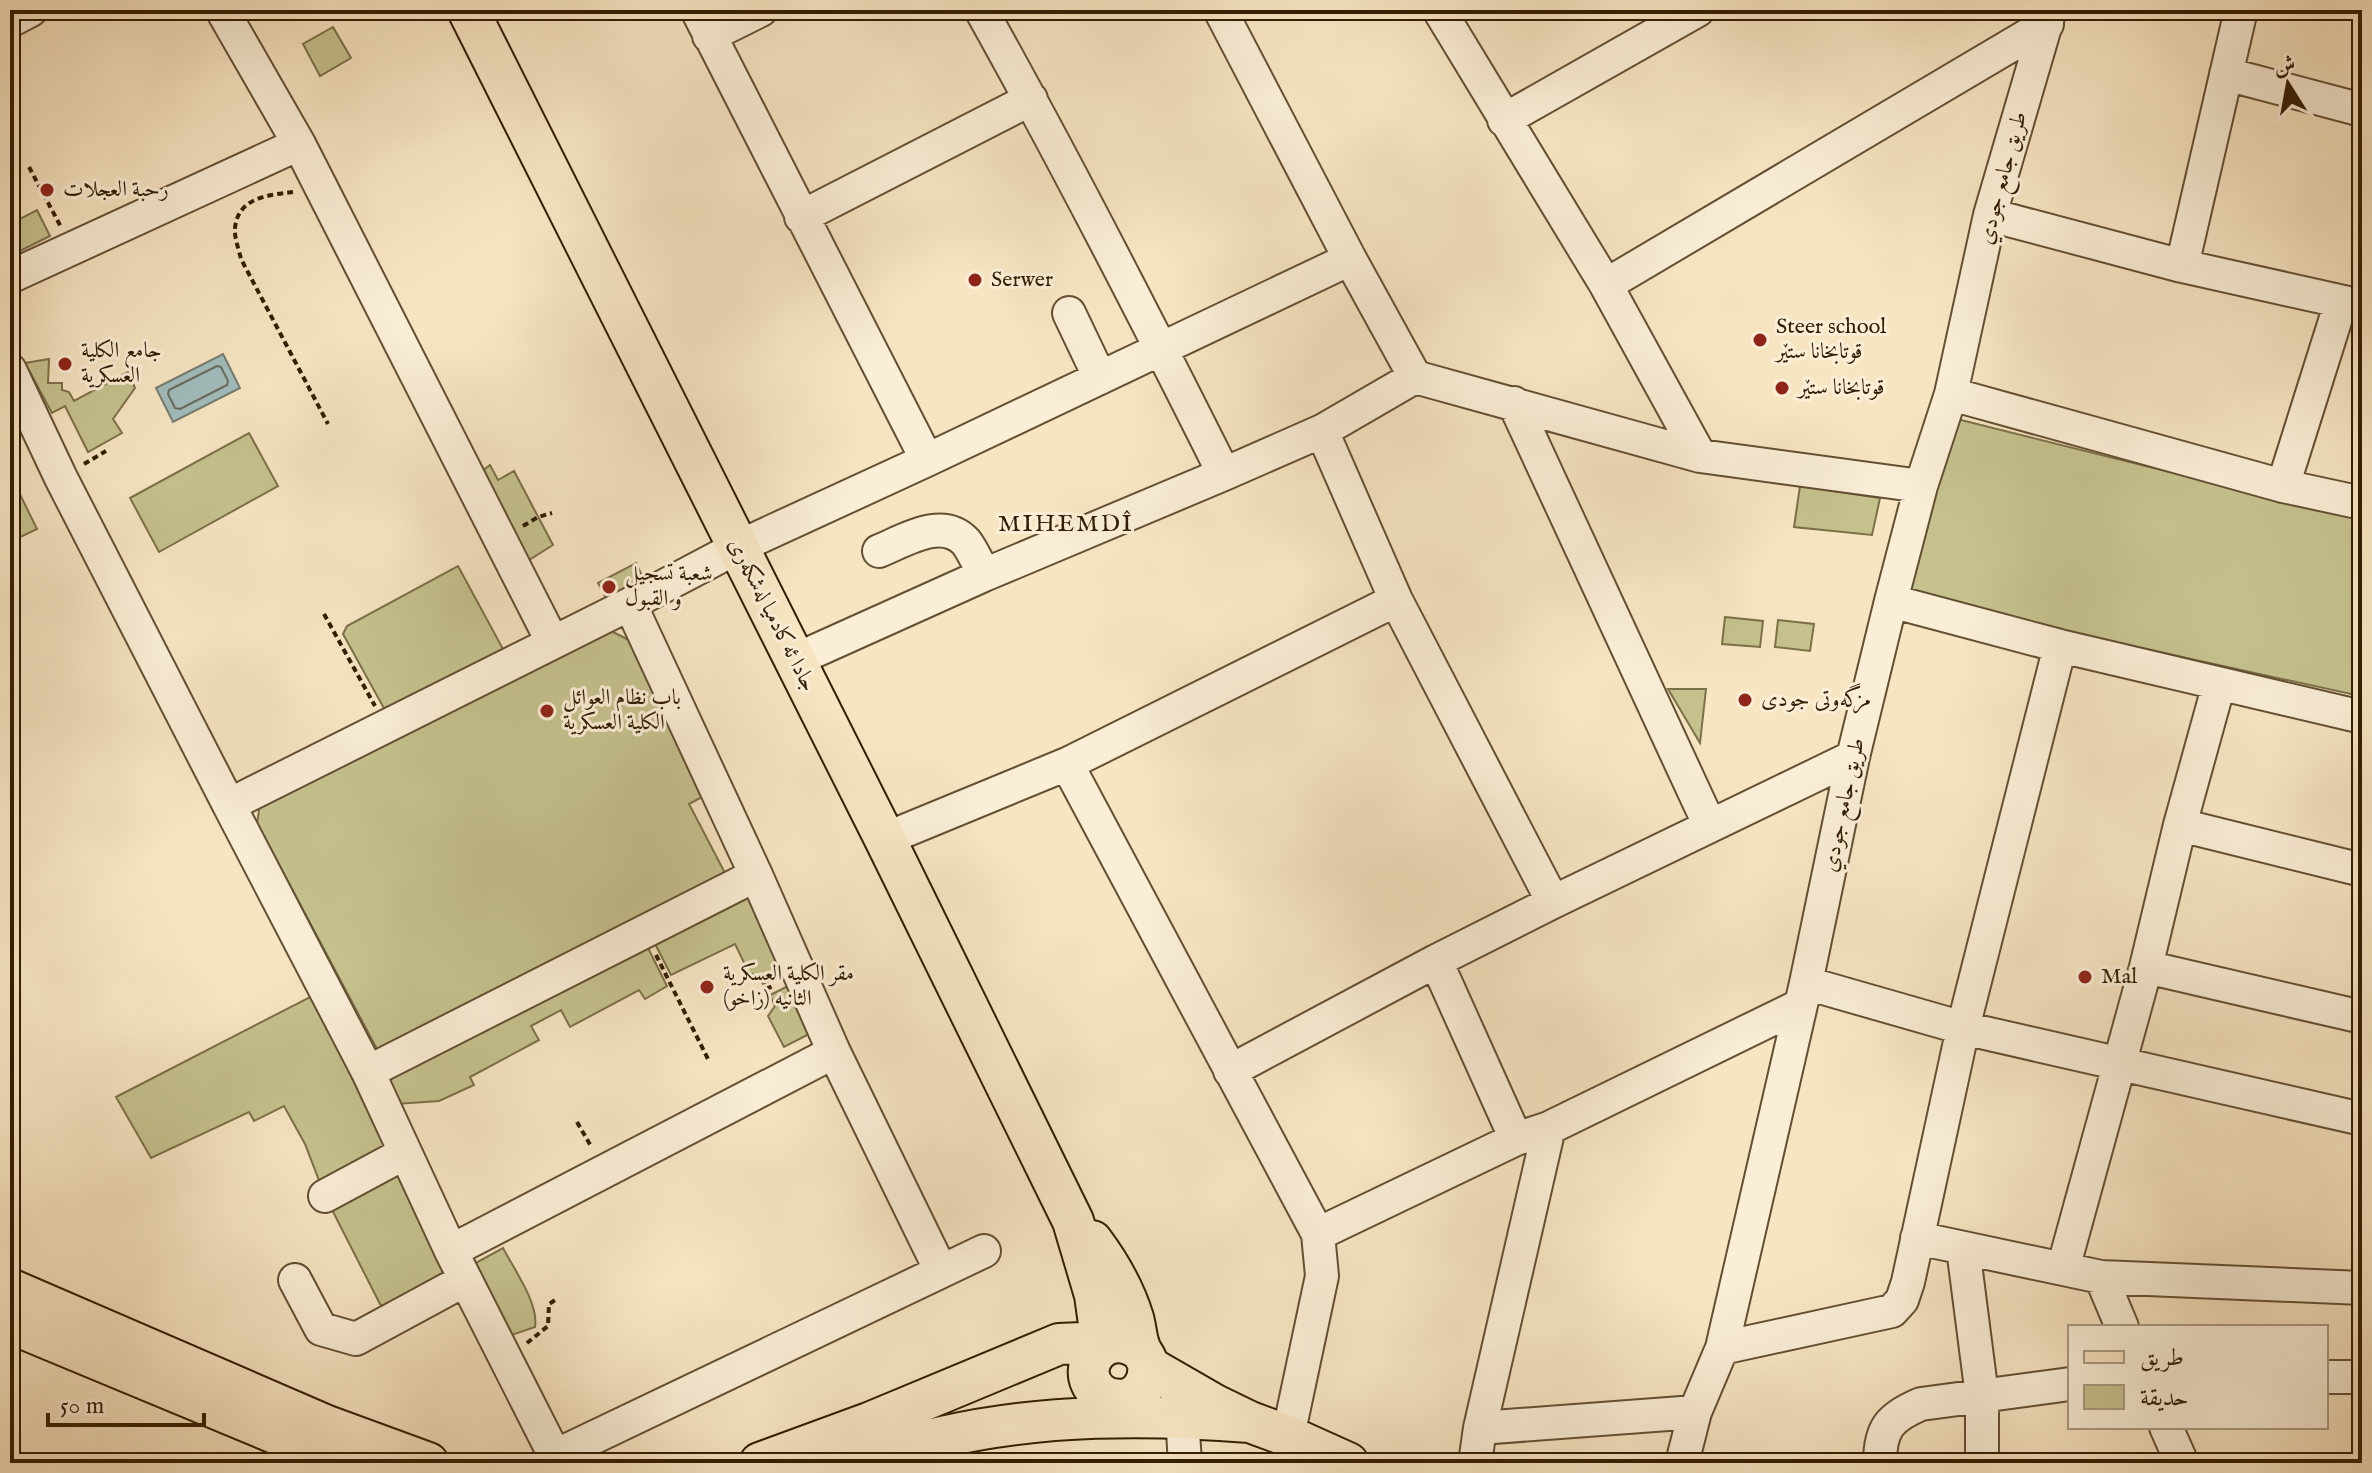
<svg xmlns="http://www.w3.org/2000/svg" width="2372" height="1473" font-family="'IM FELL English',Amiri,serif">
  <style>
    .green { fill: #c5c28e; stroke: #7c7048; stroke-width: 2 }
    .water { fill: #a1bdbd; stroke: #757d72; stroke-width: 2 }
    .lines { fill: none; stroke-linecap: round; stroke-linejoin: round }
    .shore { stroke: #6a6d60; stroke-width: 2 }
    .minor-casing { stroke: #634f32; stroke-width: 36 }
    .major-casing { stroke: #321d02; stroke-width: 44 }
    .path { stroke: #321d02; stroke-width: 4; stroke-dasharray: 6 4; stroke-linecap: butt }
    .minor { stroke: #faeed7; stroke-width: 32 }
    .major { stroke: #f7e5c2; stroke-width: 40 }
    .poi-dot { fill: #8f2418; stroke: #faeed7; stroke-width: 3 }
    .labels { text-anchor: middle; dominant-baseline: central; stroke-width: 6; stroke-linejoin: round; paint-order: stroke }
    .street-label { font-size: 22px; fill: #321d02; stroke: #faeed7 }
    .poi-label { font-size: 22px; fill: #321d02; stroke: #faeed7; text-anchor: start }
    .neighbourhood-label { font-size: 24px; letter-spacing: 2px; fill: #321d02; stroke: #faeed7 }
  </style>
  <rect width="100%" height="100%" fill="#f7e5c2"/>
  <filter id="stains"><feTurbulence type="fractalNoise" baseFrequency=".0025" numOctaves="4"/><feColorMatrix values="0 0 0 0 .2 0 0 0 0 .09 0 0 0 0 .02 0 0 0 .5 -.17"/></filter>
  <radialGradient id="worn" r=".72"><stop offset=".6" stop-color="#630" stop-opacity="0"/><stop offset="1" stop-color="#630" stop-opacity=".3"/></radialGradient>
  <path class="green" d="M 333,27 L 351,58 L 320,76 L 303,44 Z
    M 37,210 L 50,236 L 10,256 L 10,224 Z
    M 49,359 L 48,383 L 62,383 L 62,390 L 69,392 L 74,401 L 128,372 L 135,388 L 113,419 L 122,433 L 88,452 L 65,406 L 52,413 L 25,363 Z
    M 1945,416 L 2362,520 L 2362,672 L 2358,689 L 2351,694 L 1907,597 Z
    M 249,433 L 278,486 L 159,552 L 130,498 Z
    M 490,465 L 498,480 L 514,471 L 553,545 L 521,565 L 470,480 Z
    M 10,474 L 37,529 L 10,542 Z
    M 1800,486 L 1880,498 L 1872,535 L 1794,527 Z
    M 636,563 L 646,584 L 609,604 L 598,583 Z
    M 458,566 L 503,649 L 386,712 L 343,634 L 347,626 Z
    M 1725,617 L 1763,621 L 1760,647 L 1722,644 Z
    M 1778,620 L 1814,624 L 1810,651 L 1775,647 Z
    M 609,630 L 629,640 L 702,797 L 689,804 L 725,873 L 378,1051 L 257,823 L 260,804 Z
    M 1668,689 L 1706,689 L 1700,743 Z
    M 750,895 L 787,971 L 763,984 L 759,976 L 749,973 L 735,944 L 671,975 L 654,942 Z
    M 647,946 L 667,986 L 645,999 L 639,990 L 570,1027 L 561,1010 L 531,1026 L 539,1040 L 470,1077 L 474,1085 L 439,1101 L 396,1104 L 382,1076 Z
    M 792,984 L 815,1031 L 784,1047 L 768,1016 L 775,1006 L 770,995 Z
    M 312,996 L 443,1265 L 441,1277 L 386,1308 L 380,1304 L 325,1196 L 305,1144 L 284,1106 L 254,1121 L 249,1112 L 151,1158 L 116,1097 Z
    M 503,1248 C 514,1269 539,1304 535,1327 L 506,1337 L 472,1265 Z"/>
  <path class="water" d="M 223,354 L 240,388 L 173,422 L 156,388 Z"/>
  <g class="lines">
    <path class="shore" d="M 217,366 L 221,367 L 228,381 L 227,385 L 180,409 L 175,408 L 168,394 L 169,390 Z"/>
    <g class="minor-casing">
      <path id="minor" d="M 222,10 L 299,144 L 552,641
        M 697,10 L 927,460
        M 981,10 C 1066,162 1146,318 1224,474
        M 1220,10 L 1350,259 L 1415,377 L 1700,456 L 1921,486
        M 1439,10 L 1606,285 L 1700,456
        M 10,21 L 31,10
        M 709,36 L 761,10
        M 2226,74 L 2362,110
        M 1504,120 L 1698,10
        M 1990,215 L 2182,266 L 2362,306
        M 801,217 L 1031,99
        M 2182,266 L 2241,10
        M 10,277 L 299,144
        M 1606,285 L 2047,24
        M 1069,313 L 1100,378
        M 10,370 L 61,478 L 229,805
        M 1951,394 L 2283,486 L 2362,503
        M 1514,403 L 1710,826
        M 1322,431 L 1396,600 L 1553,902
        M 2283,486 L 2341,302
        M 879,551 C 904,541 942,516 966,542 C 973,551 979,565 984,575
        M 1891,601 L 2060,646 L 2362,717
        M 630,604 L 756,875 L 834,1052 L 941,1271
        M 795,660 L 984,575 L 1224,474 L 1322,431 L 1415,377
        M 1067,764 L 1318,1234 L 1322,1276 L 1288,1436
        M 2180,825 L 2362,870
        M 885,839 L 1067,764 L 1396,600
        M 1436,961 L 1516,1139
        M 2146,967 L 2362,1017
        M 1806,983 L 1963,1028 L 2362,1119
        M 1230,1071 L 1436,961 L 1553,902 L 1853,757
        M 368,1072 L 756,875
        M 325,1196 L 405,1153
        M 1318,1234 L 1516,1139 L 1549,1128 L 1799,1006
        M 1917,1238 L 2101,1277 L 2362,1288
        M 1963,1248 L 1982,1396 L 1982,1463
        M 451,1251 L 834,1052
        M 984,1251 L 555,1456 L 451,1251 L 368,1072 L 229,805 L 630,604 L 738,547 L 927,460 L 1350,259
        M 2063,1269 L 2146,967 L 2180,825 L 2219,684
        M 2101,1277 L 2122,1327
        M 295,1280 L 321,1329 L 356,1339 L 465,1280
        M 1722,1348 L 1892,1311 L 1902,1300 L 1908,1282 L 1963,1028 L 2060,646
        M 2326,1377 L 2362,1377
        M 1182,1416 L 1185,1463
        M 2166,1427 L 2182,1463
        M 1480,1428 L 1695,1412
        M 1475,1463 L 1480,1428 L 1549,1128
        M 1682,1463 L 1695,1412 L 1722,1348 L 1806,983 L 1853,757 L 1891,601 L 1921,486 L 1951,394 L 1990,215 L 2050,10
        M 1880,1463 C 1880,1428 1890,1417 1921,1404 L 2070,1384"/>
    </g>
    <g class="major-casing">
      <path id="major" d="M 468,10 L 885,839 L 1073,1221 L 1095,1295 L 1102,1345
        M 1092,1241 C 1110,1265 1124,1289 1133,1318 C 1136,1328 1136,1339 1140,1348 C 1142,1354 1147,1358 1148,1365 C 1150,1379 1142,1395 1127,1399 C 1117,1401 1106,1399 1098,1392 C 1072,1367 1105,1325 1140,1350
        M 10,1289 L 327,1426 L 428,1463
        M 10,1323 L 347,1463
        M 1149,1367 L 1215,1405 L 1250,1422 L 1288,1436 L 1348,1463
        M 760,1463 L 869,1423 L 1059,1344 L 1082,1343 L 1099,1349
        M 854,1463 C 883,1454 913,1444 942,1437 C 1043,1414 1148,1414 1250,1422"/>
    </g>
    <path class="path" d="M 29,167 L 61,227
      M 293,192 C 269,195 238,197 235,228 C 234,237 239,250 241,259 L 328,424
      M 84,464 L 106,451
      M 523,526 L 538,517 L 552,513
      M 324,614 L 375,706
      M 656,955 L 709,1061
      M 766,989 L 775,985
      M 577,1122 L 592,1148
      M 527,1343 L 548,1326 L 549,1304 L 557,1299"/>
    <use href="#minor" class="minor"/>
    <use href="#major" class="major"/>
  </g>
  <g class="poi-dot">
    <circle cx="47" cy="190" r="8"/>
    <circle cx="975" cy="280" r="8"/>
    <circle cx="1760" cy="340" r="8"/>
    <circle cx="65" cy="364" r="8"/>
    <circle cx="1782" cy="388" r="8"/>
    <circle cx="609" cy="587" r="8"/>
    <circle cx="1745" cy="700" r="8"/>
    <circle cx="547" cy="711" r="8"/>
    <circle cx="2085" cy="977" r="8"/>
    <circle cx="707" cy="987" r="8"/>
  </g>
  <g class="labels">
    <g class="street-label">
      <text transform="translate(2003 178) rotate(-75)">طريق جامع جودي</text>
      <text transform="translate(772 615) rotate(63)">جادا ئه‌كادميا له‌شكه‌رى</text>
      <text transform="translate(1844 805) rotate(-78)">طريق جامع جودي</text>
    </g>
    <g class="poi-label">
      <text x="63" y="190">رحبة العجلات</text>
      <text x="991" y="280">Serwer</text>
      <text x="1776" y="327">Steer school<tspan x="1776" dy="25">قوتابخانا ستێر</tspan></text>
      <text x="81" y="351">جامع الكلية<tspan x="81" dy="25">العسكرية</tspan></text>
      <text x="1798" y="388">قوتابخانا ستێر</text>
      <text x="625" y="574">شعبة تسجيل<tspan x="625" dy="25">و القبول</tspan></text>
      <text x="563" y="698">باب نظام العوائل<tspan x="563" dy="25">الكلية العسكرية</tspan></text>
      <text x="1761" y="700">مزگەوتی جودی</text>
      <text x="723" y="974">مقر الكلية العسكرية<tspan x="723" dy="25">الثانيه (زاخو)</tspan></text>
      <text x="2101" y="977">Mal</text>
    </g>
    <g class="neighbourhood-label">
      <text x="1066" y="524">MIHEMDÎ</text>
    </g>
  </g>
  <rect width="2372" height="1473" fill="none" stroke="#f7e5c2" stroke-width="40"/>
  <rect x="12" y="12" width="2348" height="1449" fill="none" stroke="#321d02" stroke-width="4"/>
  <rect x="20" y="20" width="2332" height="1433" fill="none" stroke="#321d02" stroke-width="2"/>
  <rect x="2068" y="1325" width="260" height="104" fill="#faeed7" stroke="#aa9a82" stroke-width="2"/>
  <rect x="2084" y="1351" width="40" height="12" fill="#f7e5c2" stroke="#aa9a82" stroke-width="2"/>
  <text x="2140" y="1365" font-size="24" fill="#321d02">طريق</text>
  <rect x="2084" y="1385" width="40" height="24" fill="#c5c28e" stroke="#aa9a82" stroke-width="2"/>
  <text x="2140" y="1405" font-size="24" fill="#321d02">حديقة</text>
  <g transform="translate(2288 84) rotate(349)" stroke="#faeed7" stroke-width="6" paint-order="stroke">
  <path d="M0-6L14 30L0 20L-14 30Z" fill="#321d02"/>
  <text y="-12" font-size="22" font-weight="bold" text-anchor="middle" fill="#321d02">ش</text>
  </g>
  <path d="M48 1413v12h156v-12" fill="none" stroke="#321d02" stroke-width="4"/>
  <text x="60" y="1413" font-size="24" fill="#321d02" stroke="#faeed7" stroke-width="6" paint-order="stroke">50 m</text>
  <rect width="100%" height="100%" filter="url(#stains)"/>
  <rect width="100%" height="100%" fill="url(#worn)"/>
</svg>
